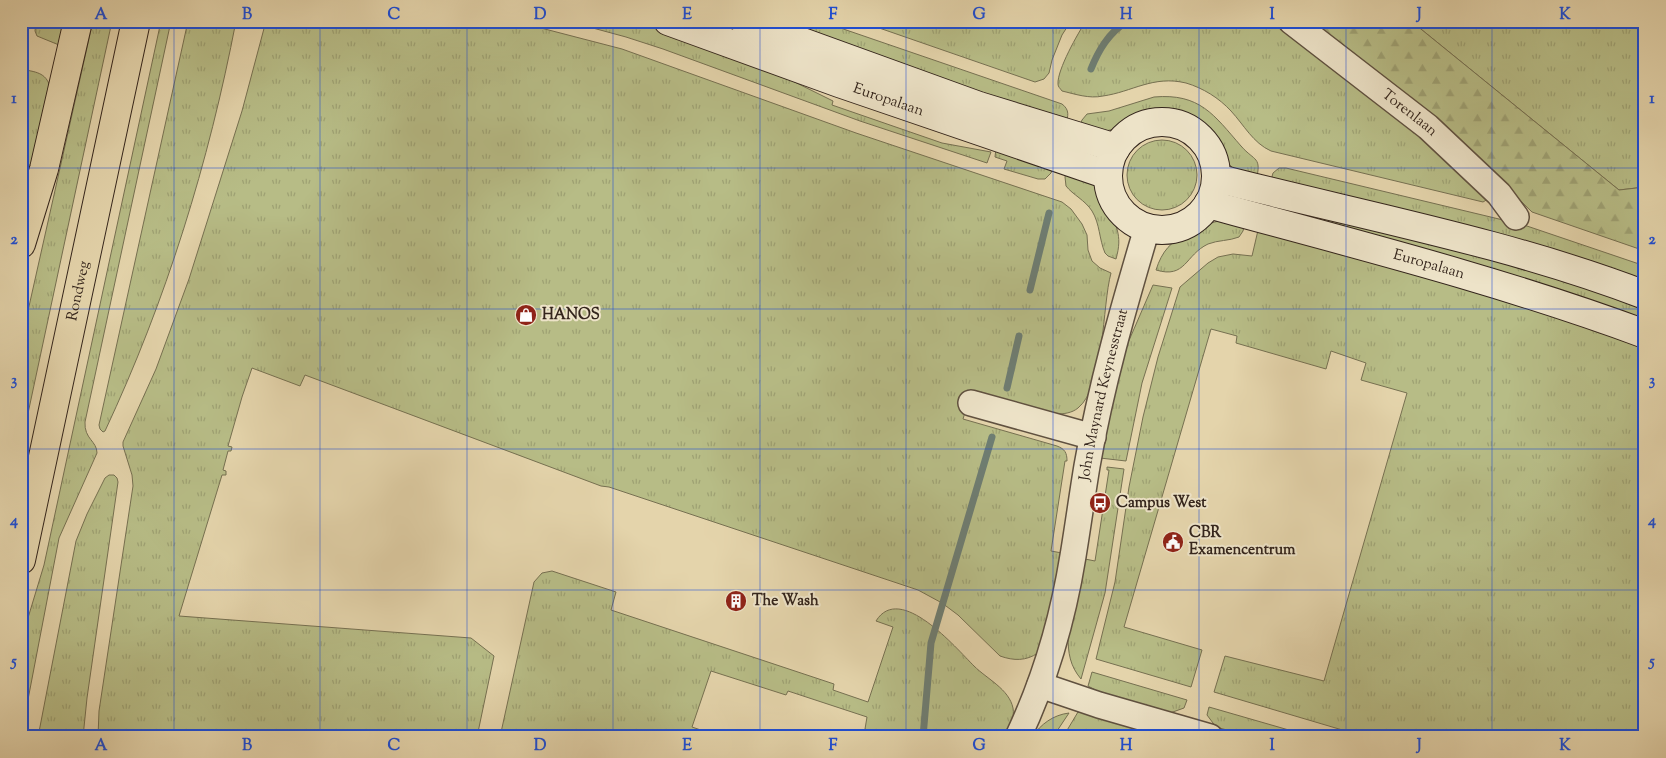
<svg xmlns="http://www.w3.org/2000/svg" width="1666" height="758" font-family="'Sorts Mill Goudy',serif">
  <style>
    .grass { fill: url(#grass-tufts); stroke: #767051 }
    .forest { fill: url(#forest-firs); stroke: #767051 }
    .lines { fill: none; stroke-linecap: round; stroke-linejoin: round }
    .stream { stroke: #6e7d72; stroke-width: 7 }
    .street-casing { stroke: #605140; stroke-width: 28 }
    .secondary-casing { stroke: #34251c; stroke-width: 30 }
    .primary-casing { stroke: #34251c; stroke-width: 30 }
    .street { stroke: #ede3c8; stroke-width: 25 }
    .secondary { stroke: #ede3c8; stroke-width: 28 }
    .primary { stroke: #e4d4ab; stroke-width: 28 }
    .grid { fill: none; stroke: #1d4ed8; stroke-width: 1; stroke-opacity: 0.55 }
    .labels { text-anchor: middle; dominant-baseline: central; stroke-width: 4; stroke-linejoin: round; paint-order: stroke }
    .street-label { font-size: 15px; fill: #34251c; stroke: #ede3c8 }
    .poi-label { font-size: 15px; font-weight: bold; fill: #34251c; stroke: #ede3c8; text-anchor: start }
    .neatline { fill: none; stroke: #1d4ed8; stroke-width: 2 }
    .grid-label { font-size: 16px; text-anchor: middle; font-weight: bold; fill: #1d4ed8 }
  </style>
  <defs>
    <pattern id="grass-tufts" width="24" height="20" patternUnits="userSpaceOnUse" patternTransform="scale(1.25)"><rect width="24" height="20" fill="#b7bc86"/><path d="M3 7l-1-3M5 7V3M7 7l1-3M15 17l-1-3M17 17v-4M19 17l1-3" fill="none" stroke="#9ea173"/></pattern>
    <pattern id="forest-firs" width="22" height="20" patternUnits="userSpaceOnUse" patternTransform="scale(1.25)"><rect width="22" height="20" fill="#b7bc86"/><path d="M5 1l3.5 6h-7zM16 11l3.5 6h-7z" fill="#9ea173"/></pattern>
  </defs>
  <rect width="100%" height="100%" fill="#e4d4ab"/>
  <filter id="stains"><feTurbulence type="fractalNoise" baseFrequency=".004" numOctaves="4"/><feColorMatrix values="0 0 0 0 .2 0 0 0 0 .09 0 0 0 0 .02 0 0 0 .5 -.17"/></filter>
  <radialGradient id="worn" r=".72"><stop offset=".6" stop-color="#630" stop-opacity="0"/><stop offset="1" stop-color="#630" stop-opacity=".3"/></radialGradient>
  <path class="grass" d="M 36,21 L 66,21 L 59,45 L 37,36 L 35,31 Z
    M 93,21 L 112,21 L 21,446 L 21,342 Z
    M 161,21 L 171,21 L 85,422 C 84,439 97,441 97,453 L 59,538 L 21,736 L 21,641 L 44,565 Z
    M 188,21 L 236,21 C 209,162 166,301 105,431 L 103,432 L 100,429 L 99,425 Z
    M 266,21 L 514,21 L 622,49 L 856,133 L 1062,202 L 1071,209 L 1082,224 L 1087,235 L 1088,250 L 1092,261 L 1100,268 L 1111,273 C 1102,306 1105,386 1078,408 C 1072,413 1064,414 1056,414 L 971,392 L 963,419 L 1057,446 C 1065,449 1067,453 1067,461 L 1065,461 L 1051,551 L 1062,553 L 1053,600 L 1038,653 C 1026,661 1014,661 1000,656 L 958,615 L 942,603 L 918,590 L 609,487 L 601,486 L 305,375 L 300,386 L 252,368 L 242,397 L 228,446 L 232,447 L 231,451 L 228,451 L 223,470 L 226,471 L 226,475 L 222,475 L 179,616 L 471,638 L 494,656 L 477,737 L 98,737 L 99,711 L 133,486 L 132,475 L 123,446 L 123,442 L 156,369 L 189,279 L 242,111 Z
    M 567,21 L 646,21 L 734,52 L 833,101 L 832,105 L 942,143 L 991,152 L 987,163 L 860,121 L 663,49 L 626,37 Z
    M 762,21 L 820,21 L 1062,104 C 1070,110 1068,116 1066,124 Z
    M 859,21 L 1071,21 L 1062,35 L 1052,60 L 1049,73 L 1044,79 L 1035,82 Z
    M 1086,21 L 1278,21 L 1363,82 L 1488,199 L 1483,202 L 1271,151 C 1253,143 1244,125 1231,111 C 1219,98 1203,88 1186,83 C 1153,75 1132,92 1103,96 C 1089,99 1075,94 1062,91 C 1060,88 1058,87 1058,84 C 1057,70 1078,33 1086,21 Z
    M 1411,21 L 1645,21 L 1645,187 L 1619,190 Z
    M 21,69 C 35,72 46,72 50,87 L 35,155 L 21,198 Z
    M 1154,97 C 1200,93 1214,115 1241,146 C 1255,162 1262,156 1256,181 C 1247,177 1237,173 1230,165 C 1218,152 1216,136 1201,125 C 1184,111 1158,109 1138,117 C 1128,121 1120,128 1110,130 C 1101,133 1089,129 1079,128 L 1082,120 L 1087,114 L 1109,111 Z
    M1127 175a35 35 0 1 1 70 0a35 35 0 1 1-70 0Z
    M 996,148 L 1054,164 L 1051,173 L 1045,179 L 1038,179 L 1004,169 L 1007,161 L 995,157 Z
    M 1067,168 C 1075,172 1085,175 1092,180 C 1099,186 1101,196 1105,204 C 1116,224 1123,235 1116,259 L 1108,256 L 1105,253 C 1099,239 1100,224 1092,211 C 1085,200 1073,195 1066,186 L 1065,177 Z
    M 1279,168 L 1286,168 L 1524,225 L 1645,266 L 1645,288 L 1270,184 L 1273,173 Z
    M 1266,198 L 1422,236 L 1645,303 L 1645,323 L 1263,211 Z
    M 1219,221 L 1245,222 L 1243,231 L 1239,237 C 1229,241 1218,240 1208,244 C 1185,255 1186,279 1156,270 C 1162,251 1171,241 1189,233 C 1199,229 1208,223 1219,221 Z
    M 1259,226 L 1645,341 L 1645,737 L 1366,737 L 1214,692 L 1225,656 L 1324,681 L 1407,393 L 1361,380 L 1366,363 L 1331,351 L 1326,369 L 1236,343 L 1237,336 L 1211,329 L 1124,627 L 1202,650 L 1191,687 L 1096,659 L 1115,582 L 1129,487 L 1143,417 L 1158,357 L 1180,287 L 1208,263 L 1218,257 L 1233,254 L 1252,256 Z
    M 1153,285 L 1172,288 L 1142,383 L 1126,461 L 1100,458 L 1110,410 L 1124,352 Z
    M 1107,467 L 1124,469 L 1105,593 L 1081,679 C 1070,666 1068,653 1068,636 L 1085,559 L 1095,561 L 1109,470 L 1107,470 Z
    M 109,475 L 114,475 L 117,478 L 118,482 L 87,698 L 83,737 L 38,737 L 76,541 L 87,514 L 105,478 Z
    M 552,571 L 616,592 L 611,610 L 834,684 L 833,690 L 868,702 L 893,627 L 876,621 C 900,582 956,648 974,666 C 987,679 1009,689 1013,708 C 1015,718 1009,728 1005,737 L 867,737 L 868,730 L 865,729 L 867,717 L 788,691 L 786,695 L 711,671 L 692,727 L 721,737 L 500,737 L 534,582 L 542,573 Z
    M 1092,672 L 1187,700 L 1184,708 L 1170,713 L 1103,694 L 1088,686 Z
    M 1209,707 L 1313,737 L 1252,737 L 1216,727 L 1207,715 Z
    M 1078,712 L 1087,713 L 1168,737 L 1063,737 Z
    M 1069,713 L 1053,737 L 1032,737 C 1041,724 1053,715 1069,713 Z"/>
  <path class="forest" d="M 1305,21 L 1411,21 L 1619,190 L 1645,187 L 1645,251 L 1532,212 L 1488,169 Z"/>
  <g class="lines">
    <path class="stream" d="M 1091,69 C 1099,49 1109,33 1127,21
      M 1030,290 L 1049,213
      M 1007,388 L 1019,336
      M 923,737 L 931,643 L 992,437"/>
    <g class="street-casing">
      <g id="street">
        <path id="s1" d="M 1291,21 L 1428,127 L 1499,194 L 1516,217"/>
        <path d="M 971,403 L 1093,437"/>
        <path d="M 1040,685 L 1099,705 L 1210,737"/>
        <path id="s2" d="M 1018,737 C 1045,680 1063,618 1073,556 C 1078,526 1082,496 1087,466 C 1101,385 1124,306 1147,228"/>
      </g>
    </g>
    <g class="secondary-casing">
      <g id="secondary">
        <path id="s3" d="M 668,21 L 839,83 L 1108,175"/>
        <path d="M 744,21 L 979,106 L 1116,148"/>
        <circle cx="1162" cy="176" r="54"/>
        <path d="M 1216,178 C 1359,215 1507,242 1645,295"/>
        <path id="s4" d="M 1208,204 C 1355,244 1502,281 1645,334"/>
      </g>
    </g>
    <g class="primary-casing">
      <g id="primary">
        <path d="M 21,244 L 44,169 L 78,21"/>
        <path id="s5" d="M 21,560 L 136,21"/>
      </g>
    </g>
    <use href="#street" class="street"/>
    <use href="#secondary" class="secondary"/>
    <use href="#primary" class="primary"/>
  </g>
  <path class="grid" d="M 174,21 L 174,737M 320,21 L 320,737M 467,21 L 467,737M 613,21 L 613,737M 760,21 L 760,737M 906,21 L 906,737M 1053,21 L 1053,737M 1199,21 L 1199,737M 1346,21 L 1346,737M 1492,21 L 1492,737M 21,168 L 1645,168M 21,309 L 1645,309M 21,449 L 1645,449M 21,590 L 1645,590"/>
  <defs>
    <g id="shop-disc" transform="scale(1.125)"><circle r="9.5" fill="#8f2418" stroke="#ede3c8"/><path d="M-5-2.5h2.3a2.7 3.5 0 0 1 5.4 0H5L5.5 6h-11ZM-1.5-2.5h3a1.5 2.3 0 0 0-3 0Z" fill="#fff"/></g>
    <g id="bus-disc" transform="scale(1.125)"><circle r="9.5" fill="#8f2418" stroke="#ede3c8"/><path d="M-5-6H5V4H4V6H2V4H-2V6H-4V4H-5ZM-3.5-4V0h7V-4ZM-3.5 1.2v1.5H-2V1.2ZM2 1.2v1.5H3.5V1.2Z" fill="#fff"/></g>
    <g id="civic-disc" transform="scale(1.125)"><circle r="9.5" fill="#8f2418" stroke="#ede3c8"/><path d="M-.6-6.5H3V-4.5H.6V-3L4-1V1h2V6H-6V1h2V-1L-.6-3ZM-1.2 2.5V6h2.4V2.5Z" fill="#fff"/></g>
    <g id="building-disc" transform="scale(1.125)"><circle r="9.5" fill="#8f2418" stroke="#ede3c8"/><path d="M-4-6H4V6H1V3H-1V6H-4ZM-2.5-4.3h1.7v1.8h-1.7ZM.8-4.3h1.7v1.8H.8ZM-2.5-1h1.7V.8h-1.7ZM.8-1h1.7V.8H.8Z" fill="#fff"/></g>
  </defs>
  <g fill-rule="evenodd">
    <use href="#shop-disc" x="526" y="315"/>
    <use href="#bus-disc" x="1100" y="503"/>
    <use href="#civic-disc" x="1173" y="542"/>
    <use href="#building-disc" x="736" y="601"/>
  </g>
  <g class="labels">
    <g class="street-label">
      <text stroke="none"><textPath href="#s3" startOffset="234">Europalaan</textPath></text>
      <text stroke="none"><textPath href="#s1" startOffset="150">Torenlaan</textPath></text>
      <text stroke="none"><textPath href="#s4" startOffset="229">Europalaan</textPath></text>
      <text stroke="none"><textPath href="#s5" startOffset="275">Rondweg</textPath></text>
      <text stroke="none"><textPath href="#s2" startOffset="354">John Maynard Keynesstraat</textPath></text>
    </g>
    <g class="poi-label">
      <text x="542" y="315">HANOS</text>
      <text x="1116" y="503">Campus West</text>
      <text x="1189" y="533">CBR<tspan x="1189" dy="17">Examencentrum</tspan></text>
      <text x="752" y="601">The Wash</text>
    </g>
  </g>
  <rect width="1666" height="758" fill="none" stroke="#e4d4ab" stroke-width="55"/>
  <rect x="28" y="28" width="1610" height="702" class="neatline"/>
  <g class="grid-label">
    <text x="101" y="19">A</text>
    <text x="247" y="19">B</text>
    <text x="394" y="19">C</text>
    <text x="540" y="19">D</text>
    <text x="687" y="19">E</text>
    <text x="833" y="19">F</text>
    <text x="979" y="19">G</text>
    <text x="1126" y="19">H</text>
    <text x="1272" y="19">I</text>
    <text x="1419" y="19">J</text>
    <text x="1565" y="19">K</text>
    <text x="14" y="103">1</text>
    <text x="1652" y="103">1</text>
    <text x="14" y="244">2</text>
    <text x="1652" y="244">2</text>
    <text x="14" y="385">3</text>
    <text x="1652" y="385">3</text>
    <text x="14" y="525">4</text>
    <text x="1652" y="525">4</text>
    <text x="14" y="666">5</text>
    <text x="1652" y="666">5</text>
    <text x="101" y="750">A</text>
    <text x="247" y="750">B</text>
    <text x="394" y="750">C</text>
    <text x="540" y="750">D</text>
    <text x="687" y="750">E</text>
    <text x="833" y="750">F</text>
    <text x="979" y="750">G</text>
    <text x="1126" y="750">H</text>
    <text x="1272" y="750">I</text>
    <text x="1419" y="750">J</text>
    <text x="1565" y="750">K</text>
  </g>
  <rect width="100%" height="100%" filter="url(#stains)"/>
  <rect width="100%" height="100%" fill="url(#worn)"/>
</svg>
